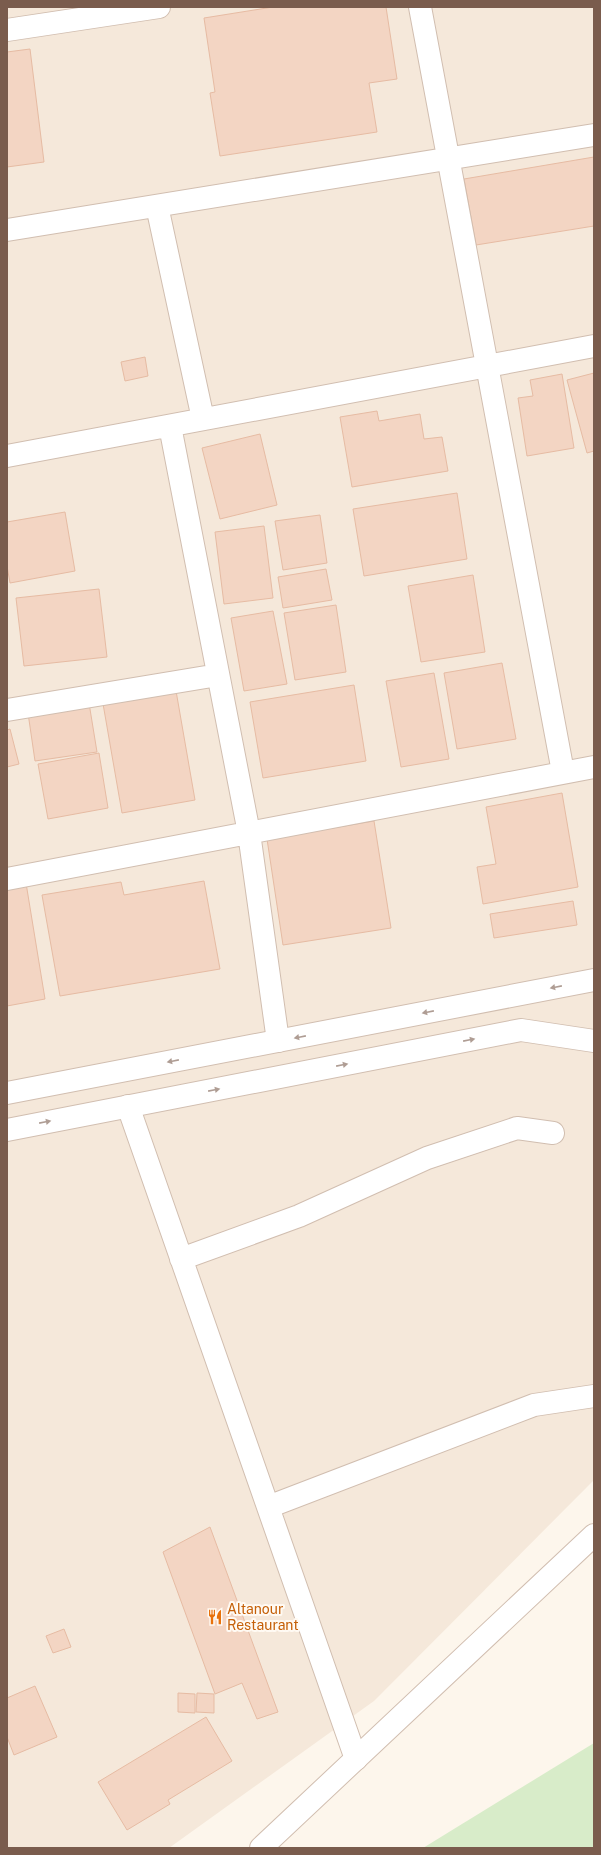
<svg xmlns="http://www.w3.org/2000/svg" width="601" height="1855" font-family="'Public Sans',sans-serif">
  <style>
    .residential { fill: #f5e8da }
    .green { fill: #d8ecc9 }
    .building { fill: #f3d5c3; stroke: #e6bba3 }
    .lines { fill: none; stroke-linecap: round; stroke-linejoin: round }
    .minor-casing { stroke: #d1beb0; stroke-width: 24 }
    .tertiary-casing { stroke: #d1beb0; stroke-width: 24 }
    .minor { stroke: #fff; stroke-width: 22 }
    .tertiary { stroke: #fff; stroke-width: 22 }
    .oneway { fill: #af9d94 }
    .labels { text-anchor: middle; dominant-baseline: central; stroke-width: 4; stroke-linejoin: round; paint-order: stroke }
    .food-label { font-size: 14px; fill: #c56008; stroke: #fffaf3; text-anchor: start }
  </style>
  <rect width="100%" height="100%" fill="#fdf6ec"/>
  <path class="residential" d="M 7,7 L 594,7 L 594,1480 L 374,1701 L 169,1848 L 7,1848 Z"/>
  <path class="green" d="M 594,1743 L 594,1848 L 423,1848 Z"/>
  <path class="building" d="M 273,7 L 386,7 L 397,79 L 369,83 L 377,132 L 220,156 L 210,93 L 215,92 L 204,18 Z
    M 30,49 L 44,162 L 7,167 L 7,52 Z
    M 594,157 L 594,226 L 476,245 L 464,179 Z
    M 145,357 L 148,376 L 125,381 L 121,362 Z
    M 594,373 L 594,451 L 587,453 L 567,380 Z
    M 562,374 L 574,448 L 527,456 L 518,398 L 533,396 L 530,380 Z
    M 377,411 L 379,421 L 420,414 L 424,439 L 442,437 L 448,471 L 352,487 L 340,417 Z
    M 260,434 L 277,505 L 220,519 L 202,448 Z
    M 457,493 L 467,559 L 364,576 L 353,509 Z
    M 65,512 L 75,571 L 10,583 L 7,566 L 7,522 Z
    M 320,515 L 327,563 L 283,570 L 275,521 Z
    M 264,526 L 273,598 L 224,604 L 215,532 Z
    M 326,569 L 332,600 L 283,608 L 278,577 Z
    M 473,575 L 485,652 L 421,662 L 408,586 Z
    M 99,589 L 107,657 L 24,666 L 16,598 Z
    M 336,605 L 346,672 L 295,680 L 284,613 Z
    M 273,611 L 287,684 L 244,691 L 231,618 Z
    M 502,663 L 516,739 L 457,749 L 444,673 Z
    M 434,673 L 449,759 L 401,767 L 386,681 Z
    M 175,685 L 195,800 L 122,813 L 102,698 Z
    M 354,685 L 366,761 L 263,778 L 250,702 Z
    M 89,703 L 97,752 L 35,761 L 28,713 Z
    M 10,729 L 19,764 L 7,767 L 7,730 Z
    M 99,753 L 108,808 L 48,819 L 38,764 Z
    M 562,793 L 578,887 L 483,904 L 477,867 L 496,864 L 486,807 Z
    M 374,821 L 391,928 L 283,945 L 267,839 Z
    M 204,881 L 220,969 L 60,996 L 42,895 L 121,882 L 124,895 Z
    M 26,883 L 45,999 L 7,1006 L 7,886 Z
    M 573,901 L 577,925 L 494,938 L 490,914 Z
    M 210,1527 L 278,1712 L 257,1719 L 242,1683 L 215,1694 L 163,1552 Z
    M 64,1629 L 71,1647 L 53,1653 L 46,1636 Z
    M 35,1686 L 57,1737 L 14,1755 L 7,1737 L 7,1698 Z
    M 178,1693 L 195,1694 L 195,1713 L 178,1712 Z
    M 197,1693 L 214,1694 L 214,1713 L 196,1712 Z
    M 206,1717 L 232,1761 L 168,1800 L 170,1804 L 127,1830 L 98,1782 Z"/>
  <g class="lines">
    <g class="minor-casing">
      <path id="minor" d="M 420,7 L 563,772
        M 7,30 L 159,7
        M 157,206 L 203,419
        M 7,230 L 594,135
        M 170,426 L 249,833 L 278,1041
        M 7,456 L 594,346
        M 7,710 L 218,675
        M 7,879 L 594,767
        M 128,1106 L 356,1759
        M 181,1259 L 299,1216 L 427,1158 L 517,1128 L 553,1133
        M 268,1507 L 534,1405 L 594,1396"/>
    </g>
    <g class="tertiary-casing">
      <path id="tertiary" d="M 7,1093 L 594,980
        M 7,1130 L 521,1030 L 594,1041
        M 261,1848 L 594,1535"/>
    </g>
    <use href="#minor" class="minor"/>
    <use href="#tertiary" class="tertiary"/>
  </g>
  <defs><path id="oneway-solid" d="M-6-.8H1V-3.2L6.5 0L1 3.2V.8H-6Z"/></defs>
  <g class="oneway">
    <use href="#oneway-solid" transform="translate(556 987) rotate(169)"/>
    <use href="#oneway-solid" transform="translate(428 1012) rotate(169)"/>
    <use href="#oneway-solid" transform="translate(300 1037) rotate(169)"/>
    <use href="#oneway-solid" transform="translate(469 1040) rotate(-11)"/>
    <use href="#oneway-solid" transform="translate(173 1061) rotate(169)"/>
    <use href="#oneway-solid" transform="translate(342 1065) rotate(-11)"/>
    <use href="#oneway-solid" transform="translate(214 1090) rotate(-11)"/>
    <use href="#oneway-solid" transform="translate(45 1122) rotate(-11)"/>
  </g>
  <defs>
    <g id="restaurant-bare" transform="scale(1.2)"><path d="M-5-6h1v4h1v-4h1v4h1v-4h1v5L-1.5 .5V6h-2V.5L-5-1ZM5-6V6H3V1.5H1.5Q1.5-4 5-6Z" fill="#e8710a" stroke="#fffaf3" stroke-width="2.5" paint-order="stroke"/></g>
  </defs>
  <g fill-rule="evenodd">
    <use href="#restaurant-bare" x="215" y="1617"/>
  </g>
  <g class="labels">
    <g class="food-label">
      <text x="227" y="1609">Altanour<tspan x="227" dy="16">Restaurant</tspan></text>
    </g>
  </g>
  <rect width="601" height="1855" fill="none" stroke="#7a5c4d" stroke-width="16"/>
</svg>
